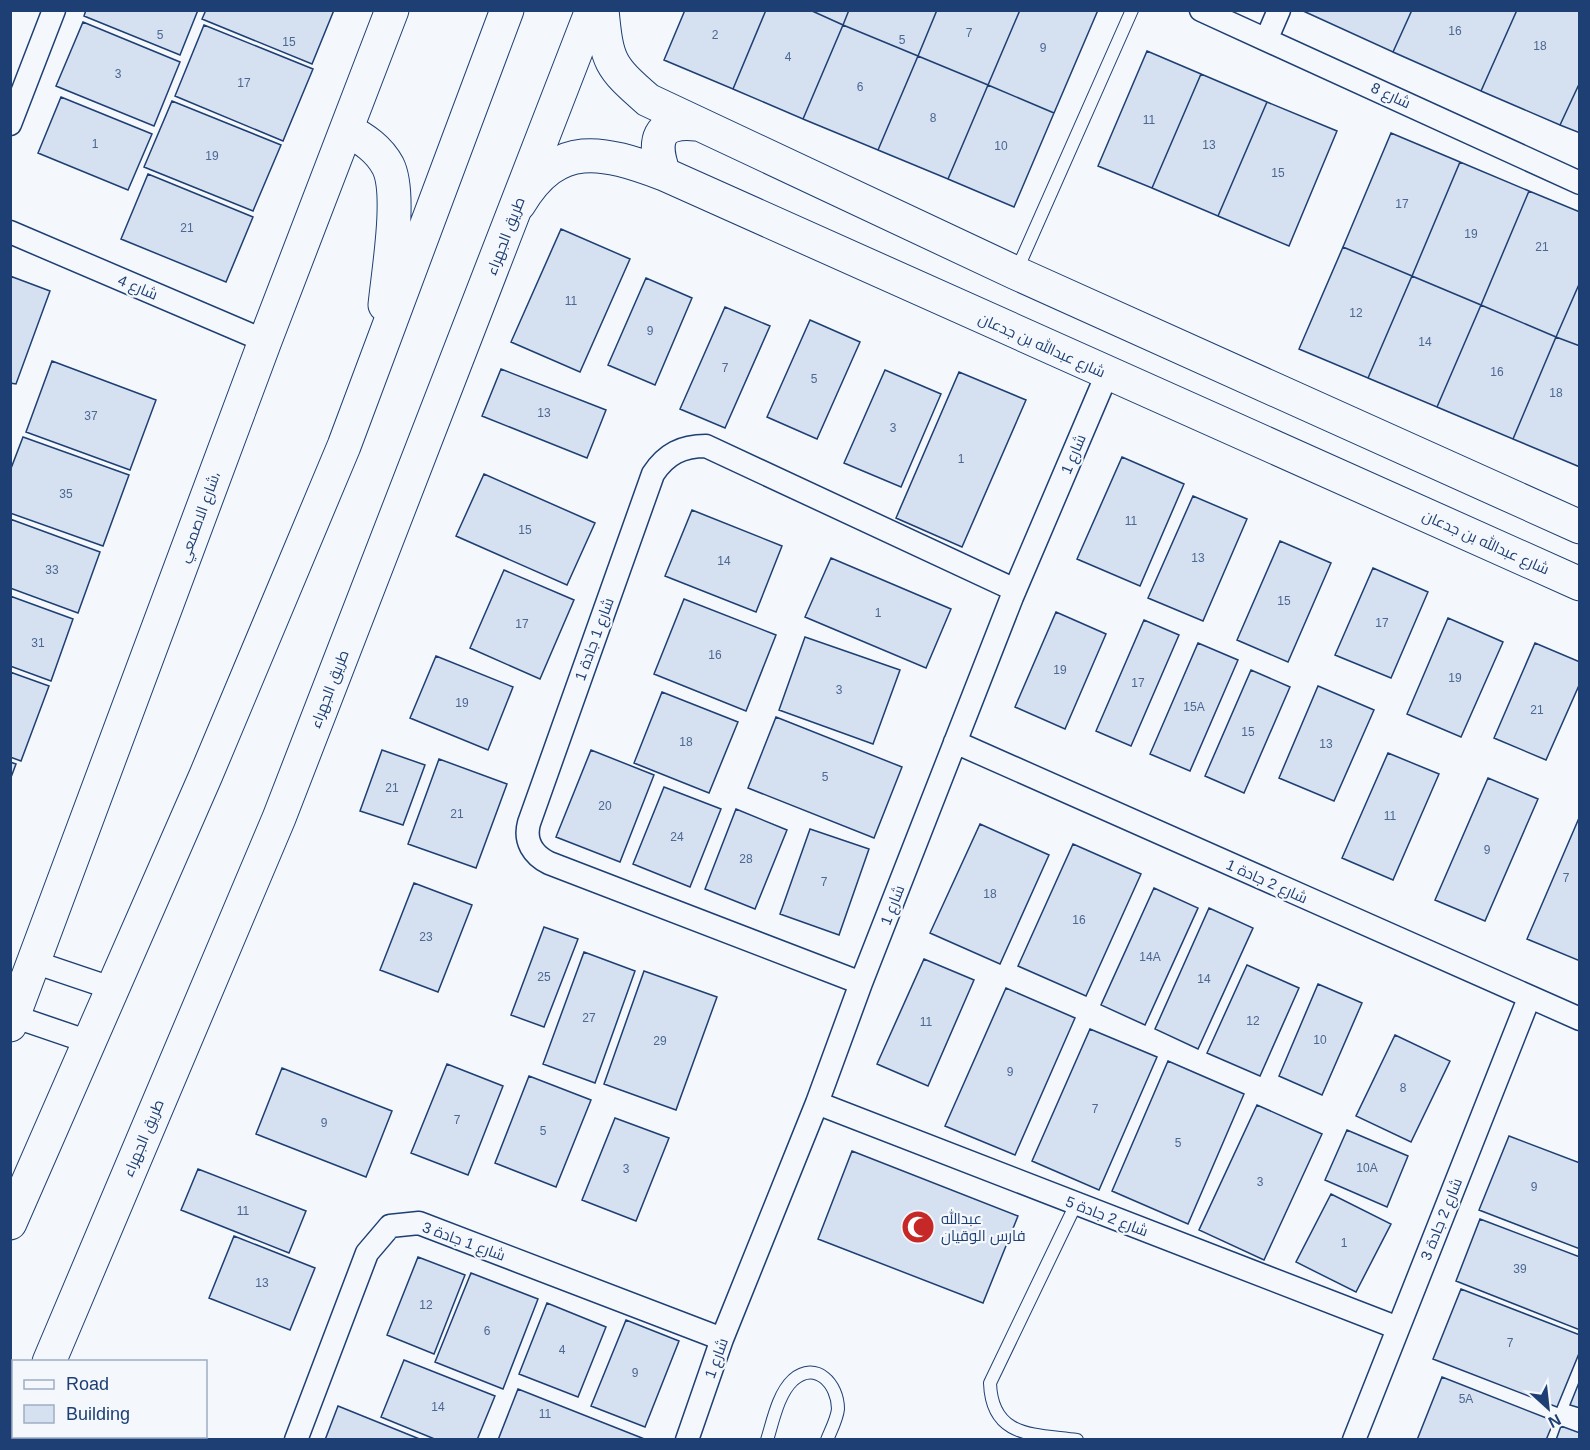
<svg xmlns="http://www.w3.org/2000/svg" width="1590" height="1450" font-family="Helvetica,Cairo,sans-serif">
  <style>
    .building { fill: #d5e0f0; stroke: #1d3f73; stroke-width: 1.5 }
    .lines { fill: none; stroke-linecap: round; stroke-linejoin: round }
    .lane-casing { stroke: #1d3f73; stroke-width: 14 }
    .street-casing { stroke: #1d3f73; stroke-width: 25 }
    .secondary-casing { stroke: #1d3f73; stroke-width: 35 }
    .highway-casing { stroke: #1d3f73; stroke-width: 35 }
    .lane { stroke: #f4f7fb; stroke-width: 12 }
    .street { stroke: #f4f7fb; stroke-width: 22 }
    .secondary { stroke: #f4f7fb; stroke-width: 33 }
    .highway { stroke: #f4f7fb; stroke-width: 33 }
    .labels { text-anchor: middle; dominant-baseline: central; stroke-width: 4.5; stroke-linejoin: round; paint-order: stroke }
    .number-label { font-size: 12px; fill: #4b6792 }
    .street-label { font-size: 15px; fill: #1d3f73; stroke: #f4f7fb }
    .poi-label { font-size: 15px; fill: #1d3f73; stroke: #f4f7fb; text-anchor: start }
  </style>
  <rect width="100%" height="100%" fill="#f4f7fb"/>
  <path class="building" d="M 86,10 L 198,10 L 180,55 L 84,16 Z
    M 206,10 L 334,10 L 312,64 L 202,19 Z
    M 685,10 L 766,10 L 733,89 L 664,60 Z
    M 766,10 L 810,10 L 843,25 L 803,119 L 733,89 Z
    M 810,10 L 849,10 L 843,25 Z
    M 849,10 L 937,10 L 918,56 L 843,25 Z
    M 937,10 L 1020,10 L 988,85 L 918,56 Z
    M 1020,10 L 1098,10 L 1054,113 L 988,85 Z
    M 1301,10 L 1412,10 L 1393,52 Z
    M 1412,10 L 1517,10 L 1481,91 L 1393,52 Z
    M 1517,10 L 1580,10 L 1580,82 L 1560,125 L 1481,91 Z
    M 83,22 L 180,62 L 154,126 L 56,86 Z
    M 204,25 L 313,69 L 283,141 L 175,96 Z
    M 843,25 L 918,56 L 878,150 L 803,119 Z
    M 1147,51 L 1201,74 L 1152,188 L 1098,166 Z
    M 918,56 L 988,85 L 948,179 L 878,150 Z
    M 1201,74 L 1267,102 L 1218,216 L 1152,188 Z
    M 1580,82 L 1580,133 L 1560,125 Z
    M 988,85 L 1054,113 L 1014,207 L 948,179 Z
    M 61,97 L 152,134 L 128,190 L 38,153 Z
    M 172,101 L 281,145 L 253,211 L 144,167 Z
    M 1267,102 L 1337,131 L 1289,246 L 1218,216 Z
    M 1391,133 L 1460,162 L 1412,276 L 1343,247 Z
    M 1460,162 L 1529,191 L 1481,305 L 1412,276 Z
    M 148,174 L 253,217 L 226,282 L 121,239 Z
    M 1529,191 L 1580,212 L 1580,282 L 1556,337 L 1481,305 Z
    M 561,229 L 630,259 L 580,372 L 511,342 Z
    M 1343,247 L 1412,276 L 1368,378 L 1299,349 Z
    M 10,276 L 50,291 L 16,384 L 10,383 Z
    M 1412,276 L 1481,305 L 1437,407 L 1368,378 Z
    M 646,278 L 692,298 L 655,385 L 608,365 Z
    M 1580,282 L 1580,346 L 1556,337 Z
    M 1481,305 L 1556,337 L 1513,439 L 1437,407 Z
    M 725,307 L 770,326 L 725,428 L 680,409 Z
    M 810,320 L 860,342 L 817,439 L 767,417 Z
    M 1556,337 L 1580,346 L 1580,467 L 1513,439 Z
    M 52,361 L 156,400 L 130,470 L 26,432 Z
    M 501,369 L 606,410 L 587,458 L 482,416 Z
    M 885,370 L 941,394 L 901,487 L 844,463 Z
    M 959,372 L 1026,400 L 962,547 L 896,518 Z
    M 23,437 L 129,475 L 103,546 L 10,513 L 10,471 Z
    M 1122,457 L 1184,484 L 1140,586 L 1077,559 Z
    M 484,474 L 595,523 L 567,585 L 456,536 Z
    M 1193,496 L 1247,519 L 1203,621 L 1148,598 Z
    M 692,510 L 782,546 L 756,612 L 665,576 Z
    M 10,519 L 100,552 L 78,613 L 10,588 Z
    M 1280,541 L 1331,563 L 1288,662 L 1237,640 Z
    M 831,558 L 951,609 L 926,668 L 805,617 Z
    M 1373,568 L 1428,592 L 1391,678 L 1335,655 Z
    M 504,570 L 574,600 L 540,679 L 470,648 Z
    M 10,596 L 73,619 L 51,681 L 10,666 Z
    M 684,599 L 776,635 L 746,711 L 654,674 Z
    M 1056,612 L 1106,634 L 1065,729 L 1015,707 Z
    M 1448,618 L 1503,642 L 1461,737 L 1407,714 Z
    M 1144,620 L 1179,635 L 1131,746 L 1096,731 Z
    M 805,637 L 900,670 L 873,744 L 779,710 Z
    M 1198,643 L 1238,660 L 1190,771 L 1150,754 Z
    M 1535,643 L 1580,662 L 1580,683 L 1546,760 L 1494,738 Z
    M 436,656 L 513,687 L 488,750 L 410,718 Z
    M 1251,670 L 1290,687 L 1244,793 L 1205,776 Z
    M 10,672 L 49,686 L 21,761 L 10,757 Z
    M 1318,686 L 1374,710 L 1334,801 L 1279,778 Z
    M 662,692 L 738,722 L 709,793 L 634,763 Z
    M 776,717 L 902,767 L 874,838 L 748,788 Z
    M 382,750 L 425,765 L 403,825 L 360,811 Z
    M 591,750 L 654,775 L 620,862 L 556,837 Z
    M 1388,753 L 1439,774 L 1393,880 L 1342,858 Z
    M 439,759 L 507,784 L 476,868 L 408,844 Z
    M 10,762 L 16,764 L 10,780 Z
    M 1488,778 L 1538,799 L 1485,921 L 1435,900 Z
    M 664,787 L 721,809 L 690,887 L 633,864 Z
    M 736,809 L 787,830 L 755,909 L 705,889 Z
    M 1579,818 L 1580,818 L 1580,961 L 1527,939 Z
    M 980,824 L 1049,855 L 1000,964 L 930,933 Z
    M 810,829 L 869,849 L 839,935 L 780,914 Z
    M 1073,844 L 1141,874 L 1086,996 L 1018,966 Z
    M 414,883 L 472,905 L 438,992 L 380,970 Z
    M 1154,888 L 1198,908 L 1145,1025 L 1101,1005 Z
    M 1209,908 L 1253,928 L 1198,1049 L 1155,1029 Z
    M 544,927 L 578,939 L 544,1027 L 511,1015 Z
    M 584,952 L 635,971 L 595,1083 L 543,1064 Z
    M 924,959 L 974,980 L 928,1086 L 877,1064 Z
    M 1247,965 L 1299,988 L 1260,1076 L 1207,1053 Z
    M 644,971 L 717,997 L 676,1110 L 604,1084 Z
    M 1318,984 L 1362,1003 L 1322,1095 L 1279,1076 Z
    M 1006,988 L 1075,1018 L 1015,1155 L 945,1126 Z
    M 1090,1029 L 1157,1057 L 1099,1190 L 1032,1161 Z
    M 1395,1035 L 1450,1061 L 1411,1142 L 1356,1116 Z
    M 1168,1061 L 1244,1094 L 1188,1224 L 1112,1191 Z
    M 447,1064 L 503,1086 L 468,1175 L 411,1153 Z
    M 282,1068 L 392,1111 L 366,1177 L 256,1134 Z
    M 529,1076 L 591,1100 L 556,1187 L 495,1163 Z
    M 1257,1105 L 1322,1134 L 1264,1260 L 1199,1230 Z
    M 615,1118 L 669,1138 L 636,1221 L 582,1200 Z
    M 1347,1130 L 1408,1156 L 1387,1207 L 1325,1180 Z
    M 1509,1136 L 1580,1163 L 1580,1249 L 1479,1210 Z
    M 852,1151 L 1018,1216 L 983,1303 L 818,1239 Z
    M 198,1169 L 306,1211 L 289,1253 L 181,1210 Z
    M 1331,1194 L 1391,1224 L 1356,1292 L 1296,1262 Z
    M 1480,1219 L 1580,1257 L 1580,1330 L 1456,1281 Z
    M 234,1236 L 315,1268 L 290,1330 L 209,1298 Z
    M 418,1257 L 465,1275 L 434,1354 L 387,1335 Z
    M 471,1273 L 538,1299 L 503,1389 L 435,1362 Z
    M 1461,1289 L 1580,1335 L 1580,1351 L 1557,1407 L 1433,1359 Z
    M 547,1303 L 606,1327 L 578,1397 L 519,1374 Z
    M 626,1320 L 679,1341 L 645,1427 L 591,1406 Z
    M 404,1360 L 495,1396 L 477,1440 L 437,1440 L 381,1417 Z
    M 1442,1377 L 1554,1421 L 1546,1440 L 1417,1440 Z
    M 1580,1380 L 1580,1408 L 1570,1405 Z
    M 518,1389 L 647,1440 L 498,1440 Z
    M 338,1406 L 422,1440 L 325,1440 Z
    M 1561,1426 L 1580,1433 L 1580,1440 L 1556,1440 Z
    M 131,1436 L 169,1436 L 177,1440 L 130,1440 Z"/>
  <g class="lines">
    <g class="lane-casing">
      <path id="lane" d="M 1016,272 L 1132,10
        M 1076,1204 L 990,1383 C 992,1438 1033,1434 1077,1440
        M 767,1440 C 773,1421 778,1394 793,1380 C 816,1360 838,1384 838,1409 C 837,1419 831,1430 827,1440"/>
    </g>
    <g class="street-casing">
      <path id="street" d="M 1201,10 L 1580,183
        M 1267,38 L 1279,10
        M 10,124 L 54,10
        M 10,232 L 265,341
        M 955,742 L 1580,1019
        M 34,962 L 111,988
        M 861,983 L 549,863 C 533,855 524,841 529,823 L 653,474 C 666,454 682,446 706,446 L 1015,590
        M 10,1015 L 89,1042
        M 817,1103 L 1398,1328
        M 296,1440 L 367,1253 L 390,1226 L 419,1223 L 722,1339
        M 687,1440 L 722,1339 L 817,1103 L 861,983 L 1012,597 L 1107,374
        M 1354,1440 L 1529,998"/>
    </g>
    <g class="secondary-casing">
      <path id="secondary" d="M 602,10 C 607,62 609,66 648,100 L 1016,273 L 1580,527
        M 664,174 C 652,141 657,120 696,124
        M 519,204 C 558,139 602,151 664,174 L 1580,584
        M 10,1025 L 265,341 L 392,10"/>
    </g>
    <g class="highway-casing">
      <path id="highway" d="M 347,130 C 364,139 379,149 388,166 C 402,194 388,273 385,305
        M 10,1223 L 206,775 L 344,446 L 507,10
        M 49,1362 L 279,818 L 592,10
        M 16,1440 L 17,1436"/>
    </g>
    <use href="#lane" class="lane"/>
    <use href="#street" class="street"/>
    <use href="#secondary" class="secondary"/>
    <use href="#highway" class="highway"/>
  </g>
  <defs>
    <g id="mosque-disc" transform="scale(1.725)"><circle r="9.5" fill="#c62828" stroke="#f4f7fb"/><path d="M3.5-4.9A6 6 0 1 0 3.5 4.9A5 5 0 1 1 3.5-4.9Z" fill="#fff"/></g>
  </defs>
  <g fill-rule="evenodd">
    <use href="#mosque-disc" x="918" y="1227"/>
  </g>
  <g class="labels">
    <g class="number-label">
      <text x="1455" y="31">16</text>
      <text x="969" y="33">7</text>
      <text x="160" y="35">5</text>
      <text x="715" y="35">2</text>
      <text x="902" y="40">5</text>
      <text x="289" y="42">15</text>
      <text x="1540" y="46">18</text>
      <text x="1043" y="48">9</text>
      <text x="788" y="57">4</text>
      <text x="118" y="74">3</text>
      <text x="244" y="83">17</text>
      <text x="860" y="87">6</text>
      <text x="933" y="118">8</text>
      <text x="1149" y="120">11</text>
      <text x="95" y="144">1</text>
      <text x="1209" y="145">13</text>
      <text x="1001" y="146">10</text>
      <text x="212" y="156">19</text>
      <text x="1278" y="173">15</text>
      <text x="1402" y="204">17</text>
      <text x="187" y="228">21</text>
      <text x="1471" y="234">19</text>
      <text x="1542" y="247">21</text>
      <text x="571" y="301">11</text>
      <text x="1356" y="313">12</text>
      <text x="650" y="331">9</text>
      <text x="1425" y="342">14</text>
      <text x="725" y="368">7</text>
      <text x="1497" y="372">16</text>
      <text x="814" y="379">5</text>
      <text x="1556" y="393">18</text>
      <text x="544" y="413">13</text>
      <text x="91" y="416">37</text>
      <text x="893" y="428">3</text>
      <text x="961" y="459">1</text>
      <text x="66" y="494">35</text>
      <text x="1131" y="521">11</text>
      <text x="525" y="530">15</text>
      <text x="1198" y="558">13</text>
      <text x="724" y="561">14</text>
      <text x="52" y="570">33</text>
      <text x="1284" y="601">15</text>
      <text x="878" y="613">1</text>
      <text x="1382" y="623">17</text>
      <text x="522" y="624">17</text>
      <text x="38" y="643">31</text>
      <text x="715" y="655">16</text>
      <text x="1060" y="670">19</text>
      <text x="1455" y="678">19</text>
      <text x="1138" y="683">17</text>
      <text x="839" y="690">3</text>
      <text x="462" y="703">19</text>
      <text x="1194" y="707">15A</text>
      <text x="1537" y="710">21</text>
      <text x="1248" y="732">15</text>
      <text x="686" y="742">18</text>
      <text x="1326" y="744">13</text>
      <text x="825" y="777">5</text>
      <text x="392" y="788">21</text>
      <text x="605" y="806">20</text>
      <text x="457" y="814">21</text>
      <text x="1390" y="816">11</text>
      <text x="677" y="837">24</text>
      <text x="1487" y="850">9</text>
      <text x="746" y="859">28</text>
      <text x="1566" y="878">7</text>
      <text x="824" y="882">7</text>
      <text x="990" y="894">18</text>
      <text x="1079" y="920">16</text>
      <text x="426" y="937">23</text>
      <text x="1150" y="957">14A</text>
      <text x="544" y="977">25</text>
      <text x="1204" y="979">14</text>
      <text x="589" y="1018">27</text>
      <text x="1253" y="1021">12</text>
      <text x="926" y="1022">11</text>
      <text x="1320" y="1040">10</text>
      <text x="660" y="1041">29</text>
      <text x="1010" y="1072">9</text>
      <text x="1403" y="1088">8</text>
      <text x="1095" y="1109">7</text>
      <text x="457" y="1120">7</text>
      <text x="324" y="1123">9</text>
      <text x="543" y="1131">5</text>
      <text x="1178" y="1143">5</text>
      <text x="1367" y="1168">10A</text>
      <text x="626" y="1169">3</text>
      <text x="1260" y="1182">3</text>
      <text x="1534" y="1187">9</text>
      <text x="243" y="1211">11</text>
      <text x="1344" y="1243">1</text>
      <text x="1520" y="1269">39</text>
      <text x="262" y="1283">13</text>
      <text x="426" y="1305">12</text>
      <text x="487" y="1331">6</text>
      <text x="1510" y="1343">7</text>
      <text x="562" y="1350">4</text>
      <text x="635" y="1373">9</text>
      <text x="1466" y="1399">5A</text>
      <text x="438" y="1407">14</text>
      <text x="545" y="1414">11</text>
    </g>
    <g class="street-label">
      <text transform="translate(1391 95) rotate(25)">شارع 8</text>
      <text transform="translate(505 236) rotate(-69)">طريق الجهراء</text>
      <text transform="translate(138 287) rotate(23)">شارع 4</text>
      <text transform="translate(1042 345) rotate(24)">شارع عبدالله بن جدعان</text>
      <text transform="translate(1073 454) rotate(-67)">شارع 1</text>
      <text transform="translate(199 517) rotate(-70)">شارع الاصمعي،</text>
      <text transform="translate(1486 542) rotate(24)">شارع عبدالله بن جدعان</text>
      <text transform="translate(594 639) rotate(-70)">شارع 1 جادة 1</text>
      <text transform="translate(329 689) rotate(-69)">طريق الجهراء</text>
      <text transform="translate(1267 881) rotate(24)">شارع 2 جادة 1</text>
      <text transform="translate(892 905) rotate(-69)">شارع 1</text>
      <text transform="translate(143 1138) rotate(-67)">طريق الجهراء</text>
      <text transform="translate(1107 1216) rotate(21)">شارع 2 جادة 5</text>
      <text transform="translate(1441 1219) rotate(-68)">شارع 2 جادة 3</text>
      <text transform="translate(464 1241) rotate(20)">شارع 1 جادة 3</text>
      <text transform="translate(716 1358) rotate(-70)">شارع 1</text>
    </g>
    <g class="poi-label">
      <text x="941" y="1218">عبدالله<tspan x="941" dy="17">فارس الوقيان</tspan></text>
    </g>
  </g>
  <rect width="1590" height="1450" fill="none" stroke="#1d3f73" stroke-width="24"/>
  <rect x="12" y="1360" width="195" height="78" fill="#f4f7fb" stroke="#9eadc5" stroke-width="1.5"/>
  <rect x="24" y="1380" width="30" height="9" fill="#f4f7fb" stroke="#9eadc5" stroke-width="1.5"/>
  <text x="66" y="1390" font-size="18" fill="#1d3f73">Road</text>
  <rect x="24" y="1405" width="30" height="18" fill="#d5e0f0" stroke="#9eadc5" stroke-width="1.5"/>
  <text x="66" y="1420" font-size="18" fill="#1d3f73">Building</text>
  <g transform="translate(1548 1408) rotate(153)" stroke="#f4f7fb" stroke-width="4.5" paint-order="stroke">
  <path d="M0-4.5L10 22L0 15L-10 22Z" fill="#1d3f73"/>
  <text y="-9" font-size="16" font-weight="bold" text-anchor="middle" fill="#1d3f73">N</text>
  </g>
</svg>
